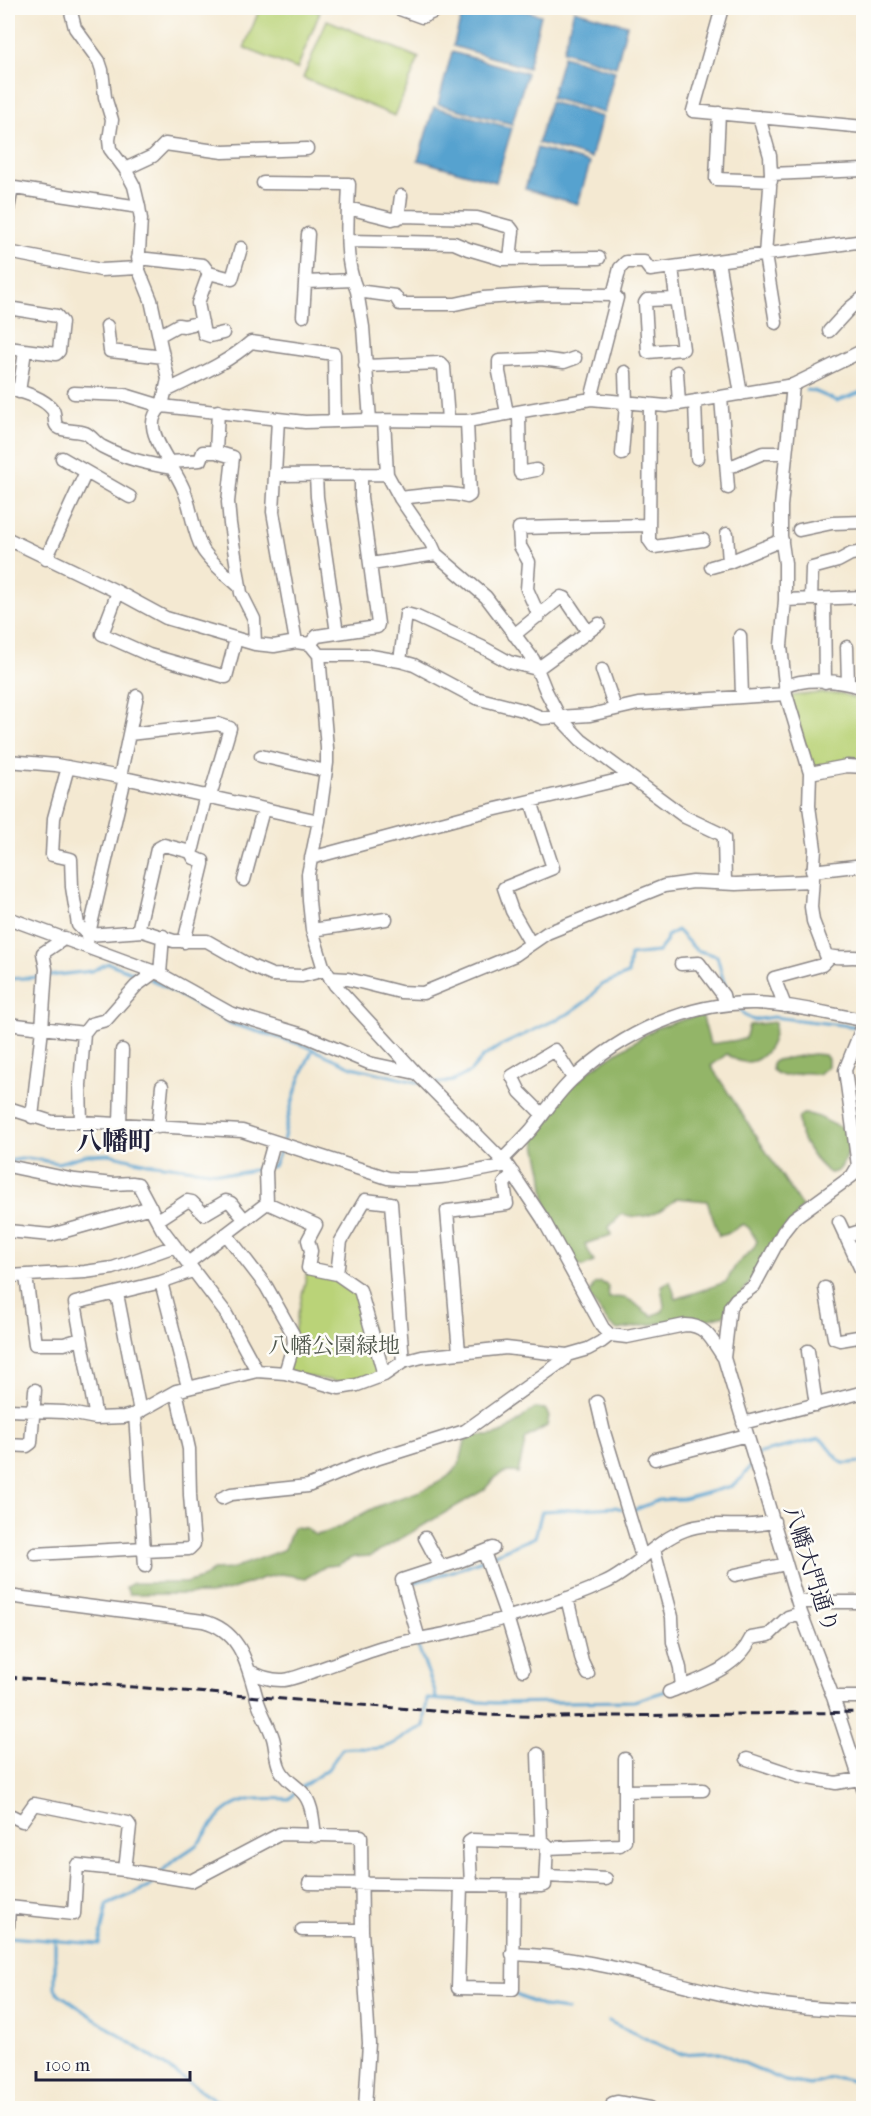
<svg xmlns="http://www.w3.org/2000/svg" width="871" height="2116" font-family="'IM FELL French Canon','Noto Serif JP',serif">
  <style>
    .green { fill: #bad378; stroke: #6e7a5a; stroke-width: 1.5 }
    .forest { fill: #93b568; stroke: #5a6c52; stroke-width: 1.5 }
    .water { fill: #57a2cf; stroke: #3c6285; stroke-width: 1.5 }
    .lines { fill: none; stroke-linecap: round; stroke-linejoin: round }
    .stream { stroke: #57a2cf; stroke-width: 3 }
    .minor-casing { stroke: #8b8686; stroke-width: 15 }
    .minor { stroke: #fff; stroke-width: 12 }
    .rail { stroke: #22223b; stroke-width: 3; stroke-dasharray: 9 4.5; stroke-linecap: butt }
    .labels { text-anchor: middle; dominant-baseline: central; stroke-width: 5; stroke-linejoin: round; paint-order: stroke }
    .park-label { font-size: 22px; fill: #50574d; stroke: #fdfcf7 }
    .street-label { font-size: 22px; fill: #22223b; stroke: #fdfcf7 }
    .quarter-label { font-size: 26px; font-weight: bold; fill: #22223b; stroke: #fdfcf7 }
  </style>
  <rect width="100%" height="100%" fill="#fdfcf7"/>
  <filter id="ink" filterUnits="userSpaceOnUse"><feTurbulence type="fractalNoise" baseFrequency=".0167" numOctaves="2"/><feDisplacementMap in="SourceGraphic" scale="12" xChannelSelector="R" yChannelSelector="G"/><feConvolveMatrix kernelMatrix="1 2 1 2 8 2 1 2 1" color-interpolation-filters="sRGB"/></filter>
  <filter id="wash" filterUnits="userSpaceOnUse"><feTurbulence type="fractalNoise" baseFrequency=".008" numOctaves="4" result="noise"/><feDisplacementMap in="SourceGraphic" scale="24" xChannelSelector="R" yChannelSelector="G"/><feGaussianBlur stdDeviation="1.35" result="paint"/><feColorMatrix in="noise" values="0 0 0 0 0 0 0 0 0 0 0 0 0 0 0 0 0 1.4 0 .05"/><feComposite in="paint" operator="in"/></filter>
  <g filter="url(#wash)">
    <rect width="100%" height="100%" fill="#f4e9d2"/>
    <path class="green" d="M 260,8 L 308,8 L 320,12 L 297,69 L 244,48 Z
      M 327,20 L 419,58 L 395,116 L 303,78 Z
      M 820,693 L 843,694 L 863,701 L 863,765 L 812,768 L 790,696 Z
      M 308,1268 L 360,1290 L 384,1375 L 357,1385 L 285,1373 Z"/>
    <path class="forest" d="M 702,1014 L 710,1044 L 745,1039 L 749,1025 L 775,1022 C 777,1049 753,1076 727,1054 L 711,1066 L 802,1207 L 761,1269 L 724,1315 L 703,1321 L 685,1319 L 618,1330 L 609,1324 L 589,1296 L 594,1284 L 601,1282 L 608,1286 L 609,1298 C 633,1294 634,1306 652,1316 L 663,1311 L 664,1306 L 661,1286 L 670,1281 L 676,1299 L 726,1282 L 736,1265 L 754,1248 L 757,1241 L 749,1228 L 743,1224 L 727,1234 L 719,1236 L 707,1201 L 677,1198 C 662,1212 642,1222 622,1214 L 609,1227 L 611,1235 L 585,1244 L 594,1262 L 583,1267 L 573,1263 L 546,1208 L 542,1171 L 533,1132 L 560,1098 L 591,1069 L 656,1028 Z
      M 813,1054 L 825,1055 L 828,1059 L 828,1066 L 818,1074 C 813,1074 807,1072 802,1073 C 789,1075 784,1080 772,1070 L 772,1064 L 776,1060 Z
      M 803,1114 C 824,1114 831,1128 848,1128 L 851,1147 C 842,1158 846,1171 830,1173 C 815,1163 795,1135 799,1117 Z
      M 535,1408 L 545,1409 L 549,1416 L 547,1426 L 526,1438 L 518,1473 C 501,1469 494,1478 484,1490 L 371,1556 L 354,1557 L 337,1565 L 326,1566 L 306,1578 L 281,1574 L 263,1578 L 227,1591 L 209,1594 L 129,1594 L 126,1587 L 133,1583 L 186,1583 L 202,1578 L 213,1570 L 231,1569 L 285,1549 L 293,1527 L 306,1528 L 315,1535 C 337,1532 354,1517 374,1508 C 399,1496 434,1491 454,1471 C 462,1462 462,1452 465,1441 L 475,1435 C 506,1440 512,1424 535,1408 Z"/>
    <path class="water" d="M 464,8 L 513,8 L 541,15 L 528,68 L 453,46 Z
      M 574,10 L 627,25 L 616,67 L 563,51 Z
      M 452,52 L 527,73 L 512,124 L 438,104 Z
      M 563,56 L 615,71 L 604,113 L 551,98 Z
      M 550,102 L 602,117 L 591,158 L 538,143 Z
      M 434,107 L 512,128 L 496,182 L 418,160 Z
      M 537,148 L 590,163 L 578,204 L 525,189 Z"/>
    <g class="lines">
      <path class="stream" d="M 806,390 L 814,391 L 837,401 L 864,391
        M 48,976 L 92,971 L 108,963 L 142,976
        M 8,979 L 42,977
        M 150,979 L 232,1024 L 303,1045 L 352,1067 L 420,1083
        M 739,1008 L 744,1015 L 753,1020 L 773,1017 L 859,1027
        M 432,1084 L 453,1081 L 470,1072 L 483,1057 L 500,1046 L 568,1014 L 588,1000 L 601,985 L 628,974 L 630,955 L 658,952 L 666,942 L 667,936 L 677,930 L 696,950 L 717,956 C 723,975 721,983 734,1001
        M 283,1142 C 289,1109 298,1079 313,1049
        M 8,1161 L 28,1158 L 58,1163 L 86,1155 L 109,1154 L 147,1163 L 234,1174 L 263,1168
        M 270,1167 L 274,1166 L 281,1148
        M 757,1456 L 760,1453 L 819,1439 C 830,1443 835,1460 843,1463 C 849,1464 858,1462 864,1462
        M 632,1511 L 659,1500 L 683,1499 L 732,1486 L 742,1478 L 752,1464
        M 488,1557 L 535,1537 L 542,1511 L 615,1507 L 622,1509
        M 406,1585 L 453,1571 L 482,1560
        M 417,1644 L 435,1691 L 436,1699
        M 302,1787 L 328,1769 L 342,1749 C 356,1746 371,1751 385,1747 C 399,1743 410,1730 424,1727 L 427,1699 L 495,1703 L 634,1701 L 666,1691
        M 162,1872 C 171,1860 183,1855 195,1846 C 203,1840 209,1828 216,1820 C 235,1796 260,1798 289,1799 L 297,1791
        M 8,1937 L 99,1944 L 107,1905 L 149,1887 L 156,1880
        M 55,1941 L 55,1988 L 59,1994 L 227,2108
        M 516,1995 L 544,2007 L 567,2010
        M 608,2021 L 679,2054 L 719,2052 L 785,2081 L 810,2085 L 830,2078 L 840,2078 L 864,2084"/>
    </g>
  </g>
  <g filter="url(#ink)">
    <g class="lines">
      <g class="minor-casing">
        <path id="minor" d="M 70,8 L 75,28 L 99,61 L 102,70 L 105,97 L 112,120 L 109,140 L 110,149 L 125,169 L 134,186 L 139,207 L 141,219 L 138,268 L 151,300 L 168,379 L 162,406 L 305,422 L 370,420 L 467,421 L 591,399 L 666,406 L 793,385 L 864,350
          M 397,8 L 422,17 L 433,12 L 435,8
          M 722,8 L 693,111 L 864,127
          M 719,113 L 716,179 L 771,181
          M 759,117 L 770,156 L 771,174 L 765,255 L 776,323
          M 125,169 L 153,156 L 165,144 L 223,152 L 307,149
          M 771,174 L 864,170
          M 263,183 L 349,184 C 348,218 343,259 357,291
          M 8,187 L 139,207
          M 348,208 L 392,219 L 403,216 L 477,218 L 510,227 L 513,231 L 510,259
          M 8,209 L 12,188
          M 398,218 L 401,196
          M 348,241 L 454,243 L 468,249 L 502,259 L 599,258
          M 8,252 L 101,270 L 138,268
          M 138,258 L 203,265 L 209,273 L 198,303 L 204,334 L 210,336 L 223,333
          M 718,261 L 741,394
          M 672,268 L 683,349 L 648,352 L 645,303 L 647,300 L 676,299
          M 209,273 L 232,279 L 241,248
          M 306,282 L 353,280
          M 8,308 L 57,316 L 62,322 L 59,351 L 56,354 L 8,348
          M 303,316 L 308,234
          M 107,326 L 110,351 L 164,357
          M 829,331 L 850,308 L 864,297
          M 160,335 L 178,325 L 184,326 L 202,322
          M 365,366 L 440,363 L 444,367 L 448,420
          M 677,372 L 679,404
          M 793,385 L 781,506 L 781,536 L 785,563 L 785,600 L 781,646 L 786,694 L 810,773 L 809,806 L 815,849 L 811,907 L 813,921 L 826,955 C 837,960 851,955 864,958
          M 8,388 C 22,392 43,397 53,410 C 56,415 53,424 58,427 C 64,432 77,430 85,433 C 92,436 96,444 103,447 C 126,459 148,464 173,468
          M 166,391 C 196,376 226,364 251,342 L 334,354 L 335,421
          M 19,392 L 25,351
          M 74,393 L 125,395 L 161,406
          M 721,397 L 728,488
          M 591,399 L 617,298 L 613,295 L 620,268 L 626,262 L 644,262 L 650,270 L 864,241
          M 695,401 L 697,458
          M 162,406 C 157,410 152,418 153,426 C 154,443 176,471 183,488 C 192,508 192,531 203,550 C 212,564 227,575 239,586
          M 650,406 L 649,540 L 654,547 L 703,540
          M 519,412 L 520,473 L 536,470
          M 507,413 L 499,372 L 499,361 L 541,359 L 564,362 L 575,358
          M 278,419 L 273,512 L 296,642
          M 370,420 L 363,327 L 357,291 L 395,296 L 400,304 L 455,304 L 483,298 L 543,294 L 613,295
          M 384,420 L 387,474 L 400,498 L 431,543 L 436,554 L 486,597 L 533,659 L 546,691 L 560,718 L 581,740 L 685,817 L 721,834 L 724,838 L 725,882
          M 216,452 L 218,411
          M 622,454 L 626,404 L 625,372
          M 62,458 L 130,497
          M 170,462 L 200,460 L 203,452 L 216,452 L 233,457 L 228,502 L 230,524 L 241,593 L 254,619 L 255,644
          M 727,466 L 735,465 L 763,453 L 785,453
          M 275,475 L 387,474
          M 316,475 L 317,497 L 337,633
          M 400,498 C 422,496 446,490 467,497 L 470,495 L 467,421
          M 799,530 L 832,523 L 864,522
          M 727,534 L 729,562
          M 8,539 L 118,592 L 166,618 L 255,644 L 274,646 L 296,642 L 310,644 L 317,636 L 377,627 L 378,624 L 361,497 L 361,474
          M 46,559 L 86,472
          M 371,564 L 436,554
          M 711,567 L 729,562 L 782,540
          M 118,592 L 102,634 L 149,655 L 226,677 L 236,639
          M 811,599 L 812,568 L 838,561 L 851,554 L 864,552
          M 824,599 L 825,682
          M 785,600 L 864,597
          M 539,616 L 527,589 L 529,562 L 520,546 L 519,528 L 649,525
          M 514,635 L 561,597 L 565,598 L 588,632
          M 740,636 L 742,695
          M 310,644 L 319,655 L 327,748 L 327,763 L 319,821 L 308,874 L 309,901 L 312,930 L 323,966 L 335,985 L 416,1073 L 507,1165 L 543,1219 L 603,1328 L 610,1335 L 627,1337 L 685,1325 C 707,1325 712,1341 724,1358 L 801,1613 L 833,1697 L 864,1792
          M 847,647 L 848,683
          M 319,655 L 365,655 L 400,661 L 414,665 L 476,698 L 523,710 L 543,718 L 590,715 L 638,704 L 786,694
          M 400,661 L 406,614 L 417,617 L 482,647 L 509,662 L 537,669 L 599,624
          M 602,670 L 615,708
          M 785,687 C 807,676 841,681 864,688
          M 129,734 L 218,724 L 230,728 L 210,796
          M 261,756 L 326,771
          M 8,761 L 56,765 L 120,777 L 319,821
          M 68,767 L 54,818 L 52,855 L 71,859 L 72,887 L 78,925 L 88,935 L 143,931 L 174,941 L 207,941 L 251,966 L 272,975 L 302,976 L 325,970
          M 810,773 L 847,766 L 864,767
          M 120,777 L 137,696
          M 531,801 L 553,868 L 504,888 L 512,911 L 531,944
          M 311,858 L 471,815 L 631,777
          M 812,871 L 864,865
          M 244,880 L 263,810
          M 8,918 L 160,974 L 230,1013 L 303,1035 L 369,1063 L 416,1073
          M 312,930 L 386,919
          M 138,931 L 157,849 L 164,845 L 187,851 L 193,848 L 206,795
          M 87,942 L 125,778
          M 184,942 L 203,864 L 203,861 L 194,858 L 190,851
          M 681,964 L 699,963 L 723,995 L 725,1004
          M 160,974 L 163,936
          M 330,978 L 348,979 L 400,992 L 423,993 L 515,955 L 547,933 L 664,886 L 693,882 L 736,884 L 811,881
          M 785,1006 L 774,978 L 822,965 L 830,957
          M 8,1024 L 84,1033 L 80,1085 L 81,1122
          M 84,1033 L 91,1024 L 106,1020 L 136,986 L 155,972
          M 8,1108 L 52,1122 L 81,1122 L 242,1131 L 388,1178 C 429,1182 467,1173 507,1165
          M 542,1114 L 520,1092 L 512,1076 L 555,1050 L 573,1078
          M 32,1117 L 42,1029 L 46,969 L 43,953 L 65,938
          M 120,1124 L 122,1050
          M 158,1127 L 162,1086
          M 502,1160 C 512,1150 522,1140 531,1130 C 546,1112 557,1093 574,1078 C 622,1033 689,1002 755,1003 C 791,1004 828,1014 864,1020
          M 8,1166 L 75,1180 L 113,1184 L 132,1183 L 138,1184 L 162,1229 L 225,1312 L 257,1371
          M 267,1203 L 316,1225 L 308,1240 L 311,1251 L 308,1268 L 337,1274 L 360,1290 L 384,1375
          M 158,1220 L 187,1201 L 192,1202 L 204,1214 L 226,1201 L 231,1203 L 245,1220
          M 839,1222 L 864,1276
          M 8,1231 L 51,1235 L 151,1207
          M 226,1234 L 266,1286 L 293,1334 L 294,1343 L 285,1373
          M 845,1236 L 864,1230
          M 188,1263 L 267,1203 L 266,1171 L 274,1142
          M 337,1274 L 341,1241 L 365,1200 L 391,1203 L 403,1362
          M 8,1276 L 85,1272 L 113,1268 L 175,1246
          M 26,1276 L 35,1344 L 64,1344 L 81,1339
          M 161,1282 L 188,1387
          M 825,1288 L 834,1338 L 840,1340 L 864,1336
          M 117,1294 L 140,1412
          M 808,1351 L 816,1405
          M 459,1352 L 447,1211 L 507,1204 L 504,1184 L 513,1173
          M 724,1358 L 730,1307 L 736,1299 L 754,1286 L 783,1232 L 794,1218 L 852,1176 L 858,1166 L 845,1070 L 864,1023
          M 597,1402 L 604,1432 L 642,1557
          M 8,1410 L 64,1412 L 96,1418 L 124,1417 L 135,1414 L 176,1391 L 257,1371 L 285,1373 L 339,1388 L 357,1385 L 384,1375 L 403,1362 L 422,1357 L 506,1348 L 567,1355 L 588,1349 L 601,1342 L 610,1335
          M 135,1414 L 145,1566
          M 96,1418 L 75,1303 L 161,1282 L 192,1271
          M 743,1423 L 864,1392
          M 8,1445 L 27,1446 L 31,1443 L 35,1390
          M 655,1459 L 747,1435
          M 222,1498 L 231,1494 L 308,1486 L 363,1463 L 465,1431 L 564,1360 L 567,1355
          M 425,1538 L 441,1568
          M 654,1549 L 672,1617 L 673,1642 L 680,1668 L 682,1687
          M 145,1551 L 189,1549 L 194,1544 L 190,1495 L 189,1449 L 176,1391
          M 484,1552 L 507,1617 L 523,1670
          M 35,1554 L 145,1548
          M 735,1575 L 786,1564
          M 8,1596 L 203,1621 C 242,1631 247,1665 257,1699 C 261,1713 269,1725 273,1738 C 276,1748 275,1759 280,1769 C 285,1780 294,1784 302,1792 C 313,1803 313,1822 315,1836
          M 567,1598 L 582,1661 L 588,1674
          M 798,1602 L 864,1602
          M 419,1639 L 402,1580 L 460,1561 L 493,1548
          M 249,1671 C 260,1676 271,1681 284,1680 C 294,1679 304,1674 314,1671 C 337,1663 360,1654 383,1647 C 408,1640 433,1637 458,1631 C 507,1618 559,1604 605,1583 C 634,1570 655,1541 685,1530 C 714,1519 744,1531 774,1521
          M 669,1692 C 698,1680 737,1669 751,1638 L 769,1635 L 788,1617 L 801,1613
          M 833,1697 L 864,1697
          M 538,1754 L 541,1842
          M 747,1759 L 797,1776 L 836,1783 L 859,1779
          M 625,1791 L 703,1790
          M 12,1816 L 22,1821 L 34,1804 L 128,1823 L 130,1826 L 125,1870
          M 547,1848 L 620,1845 L 625,1841 L 625,1759
          M 547,1876 L 606,1879
          M 309,1883 L 541,1886 L 545,1885 L 547,1845 L 544,1842 L 472,1840 L 469,1842 L 471,1885
          M 461,1885 L 458,1988 L 513,1989 L 514,1886
          M 8,1926 L 9,1907 L 74,1914 L 77,1865 L 125,1870 L 191,1881 L 280,1834 L 361,1836 L 362,1930 L 369,2043 L 365,2108
          M 302,1930 L 362,1930
          M 512,1954 C 595,1956 674,1986 754,2001 C 791,2007 826,2010 864,2011
          M 612,2108 L 613,2103 L 617,2102 L 650,2108"/>
      </g>
      <use href="#minor" class="minor"/>
      <path class="rail" d="M 8,1677 L 485,1715 L 556,1717 L 864,1712"/>
    </g>
  </g>
  <g class="labels">
    <g class="park-label">
      <text x="334" y="1346">八幡公園緑地</text>
    </g>
    <g class="street-label">
      <text transform="translate(811 1569) rotate(72)">八幡大門通り</text>
    </g>
    <g class="quarter-label">
      <text x="115" y="1141">八幡町</text>
    </g>
  </g>
  <rect width="871" height="2116" fill="none" stroke="#fdfcf7" stroke-width="30"/>
  <path d="M36 2071v9h154v-9" fill="none" stroke="#22223b" stroke-width="3"/>
  <text x="45" y="2071" font-size="18" fill="#22223b" stroke="#fdfcf7" stroke-width="4.5" paint-order="stroke">100 m</text>
</svg>
